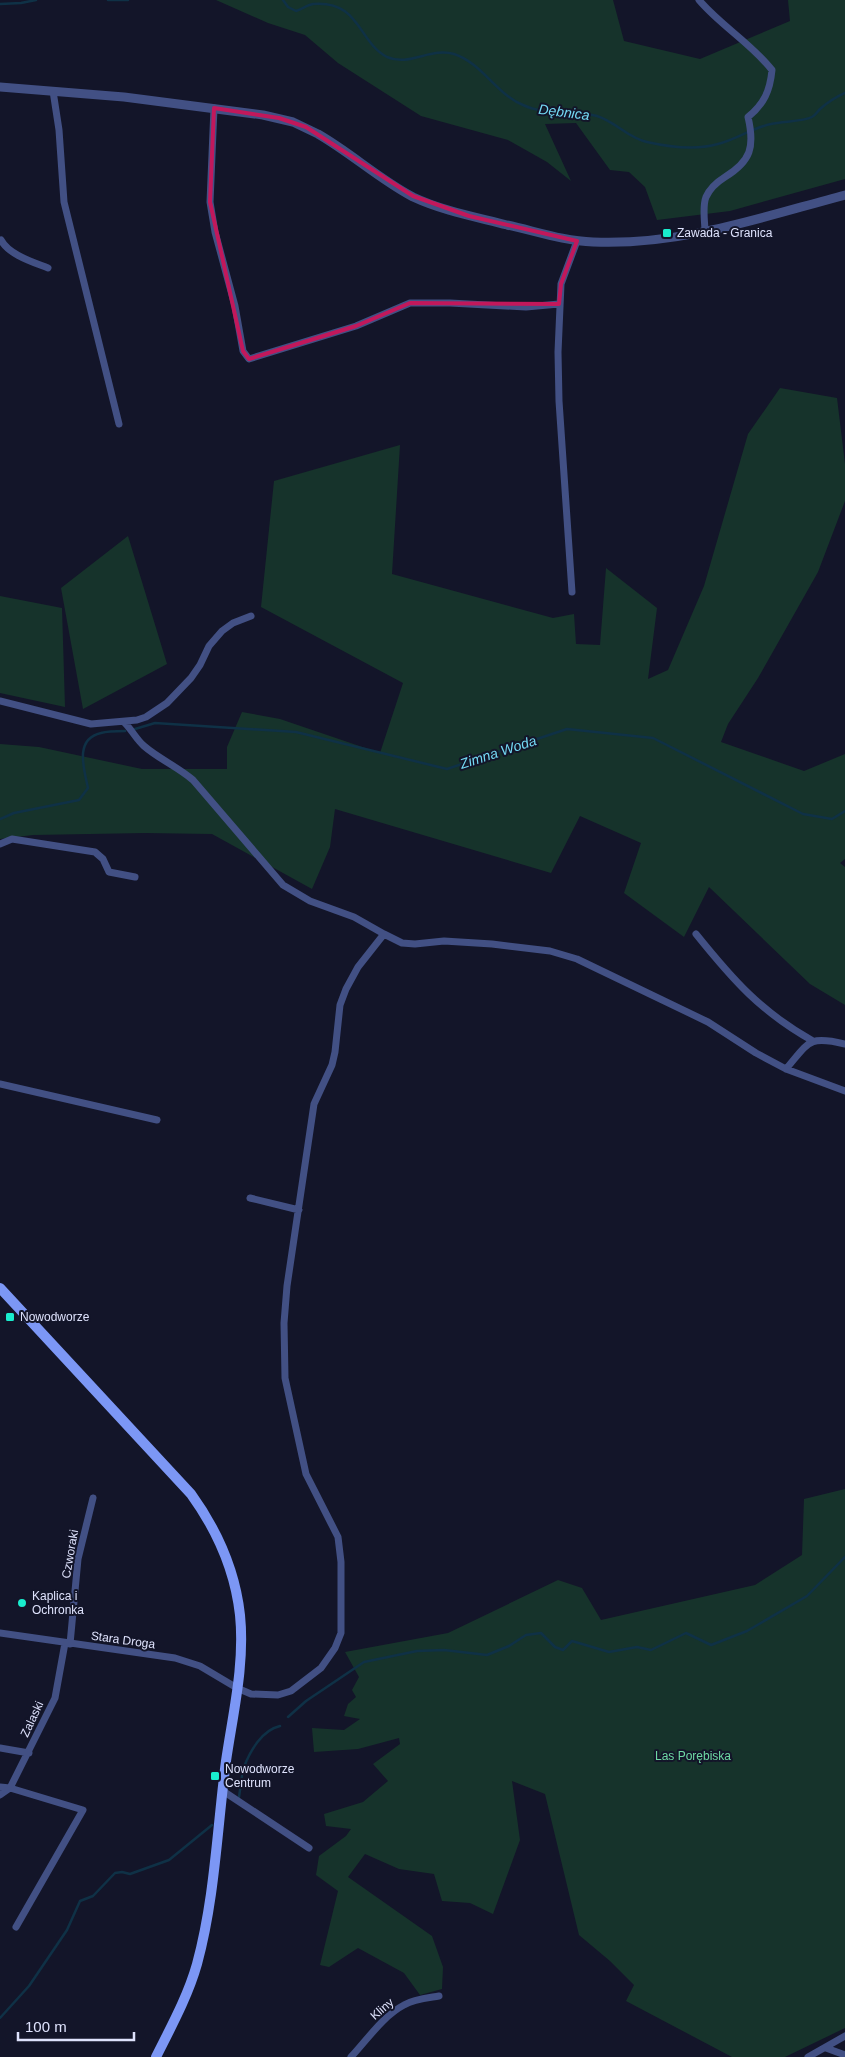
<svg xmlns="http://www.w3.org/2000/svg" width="845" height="2057" font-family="Helvetica,sans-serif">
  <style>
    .green { fill: #16332b }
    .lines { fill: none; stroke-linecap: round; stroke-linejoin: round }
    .stream { stroke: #0f3146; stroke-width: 2.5 }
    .minor { stroke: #425084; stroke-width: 7 }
    .tertiary { stroke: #425084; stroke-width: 9 }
    .secondary { stroke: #7c97f5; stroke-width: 10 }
    .marked { fill: none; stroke: #c2185b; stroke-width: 4; stroke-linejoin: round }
    .poi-dot { fill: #19edce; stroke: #131529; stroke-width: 2 }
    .labels { text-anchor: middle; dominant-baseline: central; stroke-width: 4; stroke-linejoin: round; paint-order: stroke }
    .poi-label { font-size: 12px; fill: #dee2fc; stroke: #131529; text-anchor: start }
    .street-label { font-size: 12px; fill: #dee2fc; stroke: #131529 }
    .park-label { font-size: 12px; fill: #6ed8a3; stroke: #131529 }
    .water-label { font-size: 14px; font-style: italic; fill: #74d9f4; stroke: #131529 }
  </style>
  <rect width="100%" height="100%" fill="#131529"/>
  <path class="green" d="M 216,0 L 613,0 L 624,41 L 700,59 L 790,21 L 788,0 L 845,0 L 845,179 L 730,211 L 657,220 L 645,187 L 629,172 L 610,170 L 576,123 L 545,124 L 571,181 L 547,162 L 508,140 L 421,116 L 338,63 L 305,35 L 268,23 Z
    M 780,388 L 837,398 L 845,464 L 845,501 L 818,572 L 758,678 L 728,724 L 721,742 L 804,771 L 845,754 L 845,859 L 840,863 L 845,867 L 845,1005 L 810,984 L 709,887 L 684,937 L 624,893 L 641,843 L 580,816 L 551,873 L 335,809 L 330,847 L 312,889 L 212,834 L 145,833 L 33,835 L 0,839 L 0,744 L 39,747 L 142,769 L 227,769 L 227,747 L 242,712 L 280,719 L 380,753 L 403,683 L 261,607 L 274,481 L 400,445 L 392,574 L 553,618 L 574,614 L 576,644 L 600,645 L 606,568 L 657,608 L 648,679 L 668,670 L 704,586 L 748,434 Z
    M 128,536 L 167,664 L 83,709 L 61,588 Z
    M 0,596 L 62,608 L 65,707 L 0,693 Z
    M 845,1489 L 845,2028 L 785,2057 L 732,2057 L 626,2001 L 634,1985 L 610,1961 L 579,1935 L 545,1794 L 512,1781 L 520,1840 L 493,1914 L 470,1903 L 442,1901 L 434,1874 L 399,1869 L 365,1854 L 348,1877 L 432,1936 L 443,1967 L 442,1989 L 420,1995 L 404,1973 L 358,1948 L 329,1967 L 320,1965 L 338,1891 L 316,1875 L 319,1856 L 346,1836 L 351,1829 L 326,1826 L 324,1814 L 363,1802 L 388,1781 L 373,1764 L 400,1744 L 399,1738 L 358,1749 L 314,1752 L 312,1728 L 344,1730 L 360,1719 L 344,1716 L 348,1704 L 356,1697 L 352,1690 L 359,1677 L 345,1652 L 448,1633 L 558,1580 L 582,1588 L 601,1620 L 755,1585 L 802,1555 L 804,1499 Z"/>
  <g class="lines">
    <path class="stream" d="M 108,0 L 128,0
      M 283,0 L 288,7 L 296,11 C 302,9 307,5 313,4 C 360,0 358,42 387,57 C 409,67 431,47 454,54 C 482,63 496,94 523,105 C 546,116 573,109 597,116 C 616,122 628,138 647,142 C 669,147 697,150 718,144 C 737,139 752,128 771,124 C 782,121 802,122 812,117 C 816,115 817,112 820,109 C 827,103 836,97 845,93
      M 0,4 L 21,3 L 36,0
      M 135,729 L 155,723 L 296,732 L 447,769 L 567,729 L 653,738 L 803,814 L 832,819 L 845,811
      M 0,819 L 14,813 L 79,800 L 88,788 C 84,769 74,739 101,733 C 108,731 117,731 125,731
      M 288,1717 L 306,1701 L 364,1662 L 417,1651 L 444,1650 L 487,1655 L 509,1646 L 526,1635 L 541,1633 L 555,1647 L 563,1650 L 572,1641 L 609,1652 L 637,1647 L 651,1650 L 686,1633 L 711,1645 L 747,1631 L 807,1596 L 845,1557
      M 244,1767 C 250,1751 262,1730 280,1726
      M 239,1797 L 242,1776
      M 0,2018 L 29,1986 L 67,1930 L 80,1901 L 93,1896 L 115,1873 L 122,1872 L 130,1874 L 169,1860 L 212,1825"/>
    <path class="minor" d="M 699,0 C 721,26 751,43 772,70 C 770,91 764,104 748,117 C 755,147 751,161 725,177 C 717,182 710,188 706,197 C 702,207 705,222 705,232
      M 53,91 L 59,130 L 64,202 L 119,424
      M 214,108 L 210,202 L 215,232 L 235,306 L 243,351 L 249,359 L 356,326 L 410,303 L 450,303 L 526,307 L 559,304
      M 1,240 C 9,255 33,262 48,268
      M 572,592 L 559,401 L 558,352 L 561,284 L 577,241
      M 0,701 L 91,724 L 137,720 L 146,717 L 167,703 L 191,678 L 200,665 L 209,646 L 222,631 L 233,623 L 251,616
      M 124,722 C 132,730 136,739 144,746 C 159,759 178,767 193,780 L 283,885 L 310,901 L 354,917 L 384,934
      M 0,844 L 12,839 L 95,852 L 103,859 L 109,872 L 135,877
      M 696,934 C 733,980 761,1012 813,1041
      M 786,1069 C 809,1042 808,1035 845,1044
      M 0,1084 L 157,1120
      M 250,1198 L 299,1210
      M 0,1633 L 175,1658 L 200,1666 L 237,1688 L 251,1694 L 278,1695 L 291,1691 L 321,1668 L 335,1648 L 341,1633 L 341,1562 L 338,1537 L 306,1474 L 285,1378 L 284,1323 L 287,1286 L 314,1104 L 332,1065 L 335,1052 L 340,1005 L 346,989 L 358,967 L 384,934 L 402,943 L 415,944 L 444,941 L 492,944 L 550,951 L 577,959 L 708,1022 L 756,1053 L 786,1069 L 845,1091
      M 70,1644 L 78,1559 L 93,1498
      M 0,1748 L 29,1753
      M 0,1787 L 10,1788 L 83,1810 L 16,1927
      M 223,1791 L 309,1848
      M 0,1795 L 10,1788 L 55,1698 L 65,1643
      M 826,2048 L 845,2055
      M 351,2057 C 367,2040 383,2016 404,2005 C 414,1999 427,1998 439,1996
      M 808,2057 L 845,2036"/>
    <path class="tertiary" d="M 0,87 L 124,97 L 263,115 L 293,122 L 318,134 C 351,153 379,179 413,197 C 443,211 476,217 507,225 C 535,231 564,241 593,242 C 680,246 762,217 845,195"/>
    <path class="secondary" d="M 0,1288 L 191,1494 C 217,1530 235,1570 240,1615 C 245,1664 233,1713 226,1761 C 217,1829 215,1898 197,1964 C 188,1996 171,2027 156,2057"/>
  </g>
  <path class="marked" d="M 214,108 L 279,118 L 306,127 L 413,196 L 469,216 L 577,241 L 561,284 L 559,304 L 410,303 L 356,326 L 249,359 L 243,351 L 210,202 Z"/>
  <g class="poi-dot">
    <rect x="662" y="228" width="10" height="10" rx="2.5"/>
    <rect x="5" y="1312" width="10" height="10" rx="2.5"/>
    <circle cx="22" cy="1603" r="5"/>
    <rect x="210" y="1771" width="10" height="10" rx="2.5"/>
  </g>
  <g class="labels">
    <g class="poi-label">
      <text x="677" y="233">Zawada - Granica</text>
      <text x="20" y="1317">Nowodworze</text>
      <text x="32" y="1596">Kaplica i<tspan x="32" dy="14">Ochronka</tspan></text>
      <text x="225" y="1769">Nowodworze<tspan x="225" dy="14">Centrum</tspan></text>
    </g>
    <g class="street-label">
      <text transform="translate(70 1554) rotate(-80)">Czworaki</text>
      <text transform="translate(123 1640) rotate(8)">Stara Droga</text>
      <text transform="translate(32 1719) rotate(-65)">Zalaski</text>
      <text transform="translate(382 2009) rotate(-41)">Kliny</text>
    </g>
    <g class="park-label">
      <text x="693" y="1756">Las Porębiska</text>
    </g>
    <g class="water-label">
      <text transform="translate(564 112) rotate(7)">Dębnica</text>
      <text transform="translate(498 752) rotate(-18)">Zimna Woda</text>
    </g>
  </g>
  <path d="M18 2032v8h116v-8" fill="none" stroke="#dee2fc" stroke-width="2.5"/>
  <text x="25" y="2032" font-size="15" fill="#dee2fc" stroke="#131529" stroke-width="4" paint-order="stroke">100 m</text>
</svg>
